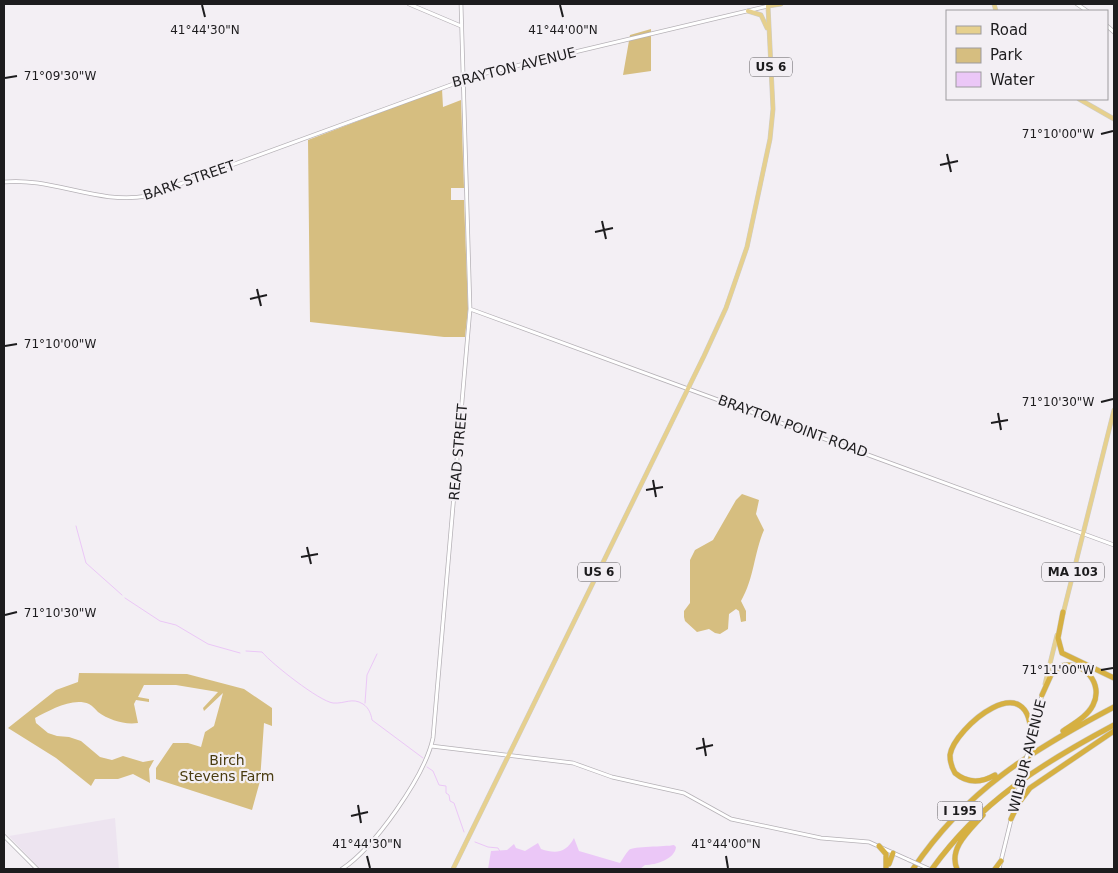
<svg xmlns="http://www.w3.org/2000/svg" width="1118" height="873" font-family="'DejaVu Sans',sans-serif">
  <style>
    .built { fill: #ede4f0 }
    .green { fill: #d6be80 }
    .water { fill: #ebc7f7 }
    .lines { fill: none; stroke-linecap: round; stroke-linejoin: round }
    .stream { stroke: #ebc7f7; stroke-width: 1 }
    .secondary-casing { stroke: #b5b1b6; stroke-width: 4.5 }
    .primary-casing { stroke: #cdcdce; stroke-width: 5 }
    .highway-casing { stroke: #cdcdce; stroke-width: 6 }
    .secondary { stroke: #fff; stroke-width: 3 }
    .primary { stroke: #e6d08e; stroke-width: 4 }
    .highway { stroke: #d6b042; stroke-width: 5 }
    .secondary-bridge-casing { stroke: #b5b1b6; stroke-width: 4.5; stroke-linecap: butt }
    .secondary-bridge { stroke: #fff; stroke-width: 3 }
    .ticks { fill: none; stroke: #1d1c1e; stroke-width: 2 }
    .labels { text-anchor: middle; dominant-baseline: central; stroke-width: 4.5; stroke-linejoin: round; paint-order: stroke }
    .shield { fill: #f3eff4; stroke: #5d5b5e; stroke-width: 1 }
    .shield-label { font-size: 12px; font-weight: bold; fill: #1d1c1e }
    .street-label { font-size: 14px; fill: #1d1c1e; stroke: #f3eff4 }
    .park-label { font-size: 14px; fill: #4a3c10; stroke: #f3eff4 }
    .ticks-label { font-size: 12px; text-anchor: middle; fill: #1d1c1e; stroke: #f3eff4; stroke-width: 4.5; stroke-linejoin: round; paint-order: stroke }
  </style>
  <rect width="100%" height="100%" fill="#f3eff4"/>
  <path class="built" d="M 115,818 L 119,869 L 40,869 L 9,836 Z"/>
  <path class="green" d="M 651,29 L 651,71 L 623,75 L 630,35 Z
    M 442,89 L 443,107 L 461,100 L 464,188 L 451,188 L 451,200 L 464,200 L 468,309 L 465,337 L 444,337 L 310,322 L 308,140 Z
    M 742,494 L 759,500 L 756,514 L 764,530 C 754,553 754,579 741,601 L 746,611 L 746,621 L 741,622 L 739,611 L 736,609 L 729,614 L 728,629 L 720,634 L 715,633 L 709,629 L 697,632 L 685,621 L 684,617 L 684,611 L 690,603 L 690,560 L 695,550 L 713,540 L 736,500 Z
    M 79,673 L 187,674 L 244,689 L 272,708 L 272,726 L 264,723 L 260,781 L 252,810 L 156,779 L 156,768 L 173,743 L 188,743 L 201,747 L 205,732 L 214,726 L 223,693 L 204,711 L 203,708 L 218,692 L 176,685 L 144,685 L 138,697 L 149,699 L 149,702 L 136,700 L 134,704 L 138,723 C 124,725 109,720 98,712 C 95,709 93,706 89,704 C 72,697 49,711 35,718 L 36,723 L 48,733 L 57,736 L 69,737 L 81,741 L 100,757 L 112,760 L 123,756 L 143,762 L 154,760 L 149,769 L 150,783 L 133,774 L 118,779 L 95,779 L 91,786 L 56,758 L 8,728 L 56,690 L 78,682 Z"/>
  <path class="water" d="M 574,838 L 579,851 L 620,863 C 623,859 625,854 629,850 C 633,846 665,847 674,845 L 676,847 C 675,859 656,865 645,865 L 640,869 L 488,869 L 491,851 L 507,850 L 514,844 L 516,848 L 525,851 L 538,843 L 541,849 C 556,854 566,853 574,838 Z"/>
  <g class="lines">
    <path class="stream" d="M 76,526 L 86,563 L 122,595
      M 125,598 L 160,621 L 176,625 L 208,644 L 240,653
      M 246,651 L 262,652 C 272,664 319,701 333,703 C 345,704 352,697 363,704 C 369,708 371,714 372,720 L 423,758
      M 365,703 L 367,675 L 377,654
      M 427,767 L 433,771 L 439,785 L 446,786 L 446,793 L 449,795 L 450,801 L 454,803 L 464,832
      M 475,842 L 488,847 L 498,848 L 501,853"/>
    <g class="secondary-casing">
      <path id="secondary" d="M 409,4 L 461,26
        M 1077,4 L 1087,11
        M 1107,26 L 1114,32
        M 4,182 C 52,177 98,205 147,196 L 478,75 L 768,6
        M 470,309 L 1114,545
        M 1032,735 L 1042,695
        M 431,746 L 573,763 L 612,777 L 684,793 L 731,819 L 821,838 L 869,842 L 909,860
        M 1014,809 L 1018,792
        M 4,836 L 37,869
        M 342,869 C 374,848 425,776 433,738 L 470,309 L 461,4
        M 999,869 L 1011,820"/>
    </g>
    <g class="primary-casing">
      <path id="primary" d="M 994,4 L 996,11
        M 768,6 L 781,4
        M 748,11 L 761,15 L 767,28
        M 1079,99 L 1114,119
        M 1063,614 L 1114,410
        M 1045,684 L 1057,635
        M 453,869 L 704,356 L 726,308 L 747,247 L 770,139 L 773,109 L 768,6"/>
    </g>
    <g class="highway-casing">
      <path id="highway" d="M 1063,612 L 1058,638 L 1062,653 L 1114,678
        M 1042,695 L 1051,675 L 1061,666 C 1084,660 1104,684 1093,705 C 1087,717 1073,724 1063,731
        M 995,775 C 981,783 968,784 955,773 C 952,768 950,761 950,755 C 954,728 1032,662 1031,739
        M 1011,819 L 1018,804 L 1030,788 L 1114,731
        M 879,846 L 886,854 L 886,869
        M 889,864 L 893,853
        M 913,869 C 967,789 1031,751 1114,707
        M 932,869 C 981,801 1041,764 1114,725
        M 957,869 C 948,848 970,830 983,815
        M 995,869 L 1001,861"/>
    </g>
    <use href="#secondary" class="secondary"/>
    <use href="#primary" class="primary"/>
    <use href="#highway" class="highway"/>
    <g class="secondary-bridge-casing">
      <path id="secondary-bridge" d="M 1018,792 L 1030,743
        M 909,860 L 929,869"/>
    </g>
    <use href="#secondary-bridge" class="secondary-bridge"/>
  </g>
  <path class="ticks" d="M 202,5 L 205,17M 560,5 L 563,17M 5,78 L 17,76M 1101,134 L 1113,131M 947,154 L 951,172M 940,165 L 958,161M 602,221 L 606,239M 595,232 L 613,228M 257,289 L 261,306M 250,299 L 267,295M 5,346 L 17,344M 1101,402 L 1113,399M 998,413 L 1001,430M 991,423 L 1008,420M 653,480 L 656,497M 646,490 L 663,487M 307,547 L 311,564M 301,557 L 318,554M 5,615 L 17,612M 1101,670 L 1113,668M 703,738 L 706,756M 696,749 L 713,745M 358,805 L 361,823M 351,816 L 368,812M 367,856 L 370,868M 726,856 L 728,868"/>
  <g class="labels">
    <g class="shield">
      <rect x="750" y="57.5" width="42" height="19" rx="4"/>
      <rect x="578" y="562.5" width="42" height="19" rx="4"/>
      <rect x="1042" y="562.5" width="62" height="19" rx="4"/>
      <rect x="937.5" y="801.5" width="45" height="19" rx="4"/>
    </g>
    <g class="shield-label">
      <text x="771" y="67">US 6</text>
      <text x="599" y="572">US 6</text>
      <text x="1073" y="572">MA 103</text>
      <text x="960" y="811">I 195</text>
    </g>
    <g class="street-label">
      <text transform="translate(514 67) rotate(-14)">BRAYTON AVENUE</text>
      <text transform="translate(189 180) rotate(-19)">BARK STREET</text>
      <text transform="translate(793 426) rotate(20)">BRAYTON POINT ROAD</text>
      <text transform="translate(458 452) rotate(-85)">READ STREET</text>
      <text transform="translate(1027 756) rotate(-76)">WILBUR AVENUE</text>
    </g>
    <g class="park-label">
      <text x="227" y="760">Birch<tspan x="227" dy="16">Stevens Farm</tspan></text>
    </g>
  </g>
  <g class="ticks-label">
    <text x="205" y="34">41°44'30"N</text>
    <text x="563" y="34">41°44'00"N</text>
    <text x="60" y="80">71°09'30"W</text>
    <text x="1058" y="138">71°10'00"W</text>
    <text x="60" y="348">71°10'00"W</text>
    <text x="1058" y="406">71°10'30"W</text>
    <text x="60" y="617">71°10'30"W</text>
    <text x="1058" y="674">71°11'00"W</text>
    <text x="367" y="848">41°44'30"N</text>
    <text x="726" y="848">41°44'00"N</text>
  </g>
  <rect width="1118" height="873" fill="none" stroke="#1d1c1e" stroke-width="10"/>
  <rect x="946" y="10" width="162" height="90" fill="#f3eff4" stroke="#9d9b9e"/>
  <rect x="956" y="26" width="25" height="8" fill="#e6d08e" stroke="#9d9b9e"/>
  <text x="990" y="35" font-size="15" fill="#1d1c1e">Road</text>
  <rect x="956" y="48" width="25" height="15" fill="#d6be80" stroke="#9d9b9e"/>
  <text x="990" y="60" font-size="15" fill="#1d1c1e">Park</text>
  <rect x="956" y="72" width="25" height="15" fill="#ebc7f7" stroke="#9d9b9e"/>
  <text x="990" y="85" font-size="15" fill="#1d1c1e">Water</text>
</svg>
